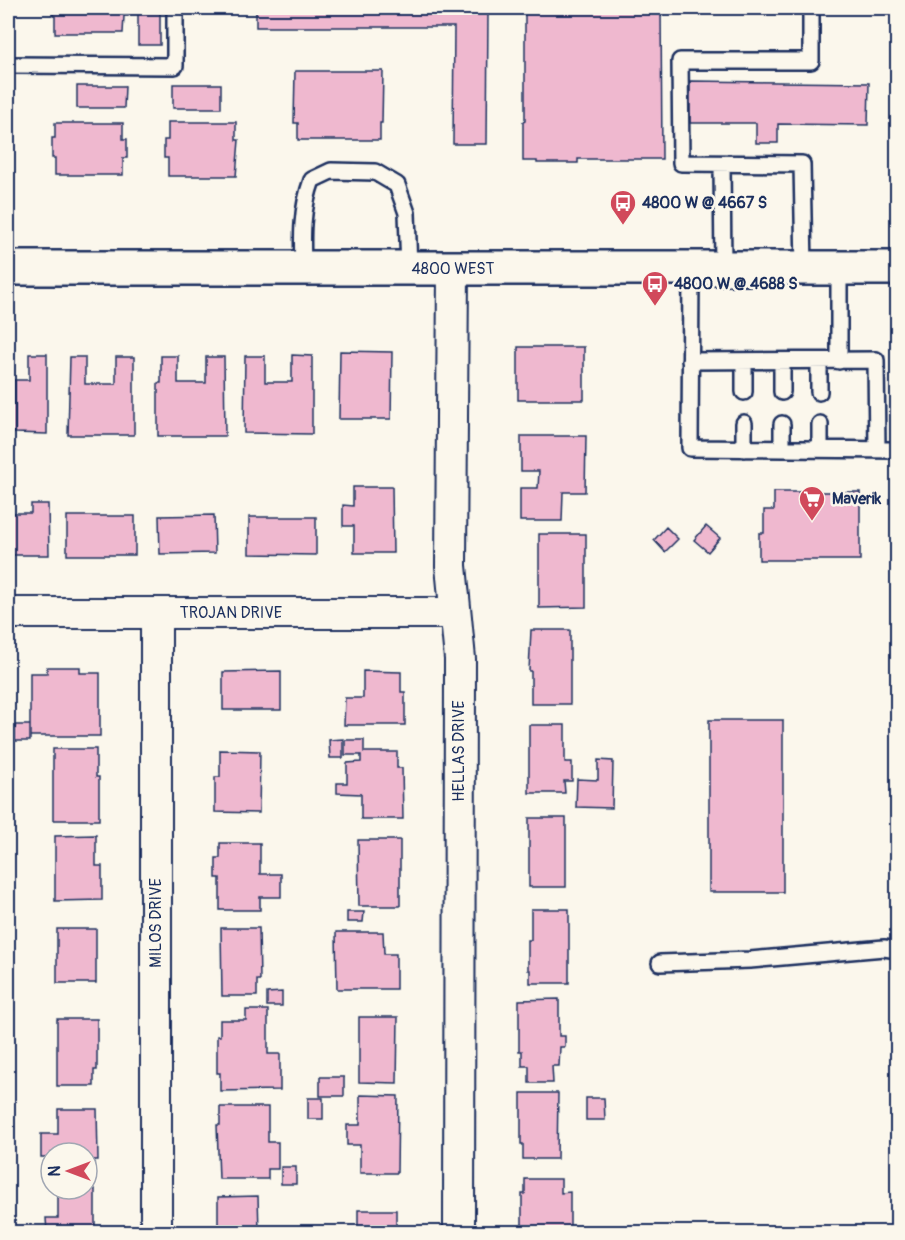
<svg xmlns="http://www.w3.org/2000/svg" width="905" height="1240" font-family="Pangolin,sans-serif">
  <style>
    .building { fill: #efb8cf; stroke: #1b2f5e; stroke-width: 1.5 }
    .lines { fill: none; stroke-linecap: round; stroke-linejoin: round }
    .lane-casing { stroke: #1b2f5e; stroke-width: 20 }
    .street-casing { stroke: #1b2f5e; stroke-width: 34 }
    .secondary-casing { stroke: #1b2f5e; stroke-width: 38 }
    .lane { stroke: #fbf7ec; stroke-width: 15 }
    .street { stroke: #fbf7ec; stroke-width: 30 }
    .secondary { stroke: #fbf7ec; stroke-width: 33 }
    .labels { text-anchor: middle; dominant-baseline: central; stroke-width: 5; stroke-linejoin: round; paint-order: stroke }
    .poi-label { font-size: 16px; font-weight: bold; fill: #1b2f5e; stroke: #fbf7ec; text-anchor: start }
    .street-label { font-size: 16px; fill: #1b2f5e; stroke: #fbf7ec }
  </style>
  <rect width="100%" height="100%" fill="#fbf7ec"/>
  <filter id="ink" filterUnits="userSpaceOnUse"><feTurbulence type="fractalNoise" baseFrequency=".0167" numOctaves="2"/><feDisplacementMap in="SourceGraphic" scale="12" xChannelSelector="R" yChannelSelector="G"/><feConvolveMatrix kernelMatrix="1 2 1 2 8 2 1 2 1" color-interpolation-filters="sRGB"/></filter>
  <g filter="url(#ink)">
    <path class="building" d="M 53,8 L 128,8 L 128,16 L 124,16 L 123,33 L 55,33 L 55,16 L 53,16 Z
      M 138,8 L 160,8 L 160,45 L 138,45 Z
      M 256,8 L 473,8 L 473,13 L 488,13 L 487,144 L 453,144 L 454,27 L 256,27 Z
      M 532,8 L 661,8 L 662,159 L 578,159 L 578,163 L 537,163 L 537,161 L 523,161 L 523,122 L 525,121 L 525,11 L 532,11 Z
      M 295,71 L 383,71 L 382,123 L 380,123 L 380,140 L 298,140 L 298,123 L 294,123 Z
      M 690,81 L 869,83 L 868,125 L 778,124 L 778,143 L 756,143 L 756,123 L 690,123 Z
      M 173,84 L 221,84 L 221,108 L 173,108 Z
      M 77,86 L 125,86 L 124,108 L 77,108 Z
      M 168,122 L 236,122 L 236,140 L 239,140 L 236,176 L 168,176 L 168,158 L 164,158 L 164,140 L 168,140 Z
      M 55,123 L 123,123 L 123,139 L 127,139 L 127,158 L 123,158 L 123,175 L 55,175 L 55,158 L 52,158 L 52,138 L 55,138 Z
      M 518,347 L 584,347 L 584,400 L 518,400 Z
      M 340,351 L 392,352 L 391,419 L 339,419 Z
      M 29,354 L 47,354 L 47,434 L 15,433 L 15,380 L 29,380 Z
      M 292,355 L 312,356 L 312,434 L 244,433 L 245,356 L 265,356 L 265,382 L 292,382 Z
      M 161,356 L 178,356 L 178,383 L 206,383 L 206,357 L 224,357 L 225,436 L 158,436 L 158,383 L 161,383 Z
      M 70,357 L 85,357 L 85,384 L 116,384 L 116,357 L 134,357 L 134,435 L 68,435 Z
      M 8,380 L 15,380 L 15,433 L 8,433 Z
      M 521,436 L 586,436 L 585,492 L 563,492 L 562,521 L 520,521 L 520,488 L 538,488 L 539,471 L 521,471 Z
      M 353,487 L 392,487 L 393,553 L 354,553 L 354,526 L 343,526 L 343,505 L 353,506 Z
      M 774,492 L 860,492 L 860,560 L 759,560 L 759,533 L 764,533 L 764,510 L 774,510 Z
      M 31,504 L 48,504 L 49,555 L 11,555 L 11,552 L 8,552 L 8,513 L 31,513 Z
      M 214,515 L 215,553 L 160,554 L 159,516 Z
      M 67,516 L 135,516 L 135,555 L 67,555 Z
      M 249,517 L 316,517 L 316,555 L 249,554 Z
      M 706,526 L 720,538 L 708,552 L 694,540 Z
      M 666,527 L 678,539 L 665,552 L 654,540 Z
      M 539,534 L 586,534 L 586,607 L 539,608 Z
      M 531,630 L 570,630 L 570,704 L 531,704 L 531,671 L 529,671 Z
      M 47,667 L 80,667 L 80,673 L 100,673 L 100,736 L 30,736 L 30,673 L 47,673 Z
      M 281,671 L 281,710 L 223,710 L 223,672 Z
      M 363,671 L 401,672 L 401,692 L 405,692 L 405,725 L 344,725 L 345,698 L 363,698 Z
      M 709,720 L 783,720 L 783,892 L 709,892 Z
      M 15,725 L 30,725 L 30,741 L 15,741 Z
      M 529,725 L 565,725 L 565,762 L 572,762 L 572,781 L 564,781 L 565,793 L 529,793 Z
      M 343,739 L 343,758 L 330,758 L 329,740 Z
      M 345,740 L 364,740 L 364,752 L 397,752 L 397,768 L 402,768 L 403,819 L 361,819 L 361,794 L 337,793 L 337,783 L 347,783 L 347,763 L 361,762 L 361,755 L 345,755 Z
      M 53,749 L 96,749 L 96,777 L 99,777 L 99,820 L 53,820 Z
      M 220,750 L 260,751 L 259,813 L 215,812 L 215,777 L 220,777 Z
      M 598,760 L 613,761 L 612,808 L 576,807 L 577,779 L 598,780 Z
      M 529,818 L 566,818 L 566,887 L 529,887 Z
      M 96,835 L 96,866 L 102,866 L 102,900 L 55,901 L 55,836 Z
      M 358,840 L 400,840 L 400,906 L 359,906 Z
      M 220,843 L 260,843 L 260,874 L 281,874 L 281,897 L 260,897 L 260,910 L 220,910 L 220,878 L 216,878 L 216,858 L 220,858 Z
      M 531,909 L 569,909 L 569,983 L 530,983 L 530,970 L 528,970 L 528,940 L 531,940 Z
      M 347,912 L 364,912 L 363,922 L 347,922 Z
      M 221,928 L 259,928 L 260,980 L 257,980 L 257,996 L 222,996 Z
      M 57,929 L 96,929 L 96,983 L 57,983 Z
      M 336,932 L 383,932 L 384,954 L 396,954 L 396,989 L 337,989 Z
      M 282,992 L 282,1006 L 267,1006 L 267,993 Z
      M 559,999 L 559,1036 L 565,1036 L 565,1047 L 560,1047 L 559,1066 L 552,1066 L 553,1083 L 529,1083 L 529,1066 L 522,1066 L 522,1051 L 519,1051 L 519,1000 Z
      M 246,1010 L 268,1010 L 268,1054 L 280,1054 L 280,1090 L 220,1091 L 220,1073 L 217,1073 L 217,1036 L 220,1036 L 220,1020 L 246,1020 Z
      M 359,1017 L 398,1017 L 397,1083 L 359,1082 Z
      M 57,1019 L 97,1019 L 97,1070 L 94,1070 L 94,1086 L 57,1086 Z
      M 320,1077 L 344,1077 L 344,1096 L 320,1096 Z
      M 521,1093 L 558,1093 L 557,1159 L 523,1159 L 523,1144 L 521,1144 Z
      M 360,1095 L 398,1096 L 397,1173 L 360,1173 L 360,1145 L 347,1145 L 347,1125 L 360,1125 Z
      M 308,1098 L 323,1098 L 323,1119 L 308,1119 Z
      M 586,1098 L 604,1098 L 605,1120 L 586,1120 Z
      M 220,1107 L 268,1107 L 268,1142 L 278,1142 L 278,1169 L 268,1169 L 268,1179 L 219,1179 L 217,1125 L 220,1125 Z
      M 58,1109 L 97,1109 L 98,1160 L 94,1160 L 94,1183 L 87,1183 L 87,1153 L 51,1153 L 51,1157 L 41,1157 L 41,1134 L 58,1134 Z
      M 281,1167 L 296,1167 L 296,1184 L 281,1184 Z
      M 525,1179 L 561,1179 L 561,1193 L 570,1192 L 570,1232 L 522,1232 L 522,1194 L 525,1194 Z
      M 58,1189 L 95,1189 L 95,1232 L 47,1232 L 46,1218 L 58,1218 Z
      M 258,1196 L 259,1232 L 216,1232 L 216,1227 L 218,1227 L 218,1197 Z
      M 358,1210 L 396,1210 L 396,1232 L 358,1232 Z"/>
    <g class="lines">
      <g class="lane-casing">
        <path id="lane" d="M 8,65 L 175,66 L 175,8
          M 722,164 L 723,268
          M 691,268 L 690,448 L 898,450
          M 804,268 L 802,164 L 681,163 L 680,61 L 811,61 L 811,8
          M 839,268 L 839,361
          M 303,269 C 302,237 301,210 312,180 L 331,171 L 375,172 L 397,185 L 407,213 L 409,269
          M 690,361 L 876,360 L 877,450
          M 782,361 L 782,392
          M 819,361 L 819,392
          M 744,392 L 744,361
          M 744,423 L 744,449
          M 782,424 L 782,449
          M 820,424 L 820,449
          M 660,963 L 750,960 L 884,948 L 898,950"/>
      </g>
      <g class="street-casing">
        <path id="street" d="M 453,269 L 451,566 L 460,659 L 459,1232
          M 8,613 L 455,613
          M 156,1232 L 156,613"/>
      </g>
      <g class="secondary-casing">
        <path id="secondary" d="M 8,268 L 898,268"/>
      </g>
      <use href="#lane" class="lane"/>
      <use href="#street" class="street"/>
      <use href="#secondary" class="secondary"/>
    </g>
  </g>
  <defs>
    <g id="bus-pin" transform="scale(1.35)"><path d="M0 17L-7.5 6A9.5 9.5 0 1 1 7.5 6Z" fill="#d1495b" stroke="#fbf7ec"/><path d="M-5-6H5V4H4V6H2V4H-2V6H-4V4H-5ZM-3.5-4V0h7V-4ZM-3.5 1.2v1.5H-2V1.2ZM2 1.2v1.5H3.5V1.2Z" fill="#fff"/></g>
    <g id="supermarket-pin" transform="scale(1.35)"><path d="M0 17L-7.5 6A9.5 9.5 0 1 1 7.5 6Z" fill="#d1495b" stroke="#fbf7ec"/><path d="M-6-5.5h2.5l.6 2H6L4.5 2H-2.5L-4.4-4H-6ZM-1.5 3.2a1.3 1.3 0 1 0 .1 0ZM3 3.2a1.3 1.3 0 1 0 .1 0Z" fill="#fff"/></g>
  </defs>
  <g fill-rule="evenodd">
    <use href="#bus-pin" x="623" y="203"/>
    <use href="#bus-pin" x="655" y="284"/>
    <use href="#supermarket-pin" x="812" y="499"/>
  </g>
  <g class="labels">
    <g class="poi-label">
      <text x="642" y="203">4800 W @ 4667 S</text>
      <text x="674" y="284">4800 W @ 4688 S</text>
      <text x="832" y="499">Maverik</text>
    </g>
    <g class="street-label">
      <text x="453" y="269">4800 WEST</text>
      <text x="231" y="613">TROJAN DRIVE</text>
      <text transform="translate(459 751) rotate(-90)">HELLAS DRIVE</text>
      <text transform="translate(156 923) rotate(-90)">MILOS DRIVE</text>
    </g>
  </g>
  <rect width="905" height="1240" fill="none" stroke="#fbf7ec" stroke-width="30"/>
  <rect x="15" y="15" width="875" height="1210" fill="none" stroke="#1b2f5e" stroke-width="2" filter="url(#ink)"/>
  <g transform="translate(69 1171) rotate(270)"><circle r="28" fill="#fbf7ec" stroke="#a1a7b3" stroke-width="1.5"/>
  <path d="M0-4.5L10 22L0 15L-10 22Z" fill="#d1495b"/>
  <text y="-9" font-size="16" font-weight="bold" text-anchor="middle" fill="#1b2f5e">N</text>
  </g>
</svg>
